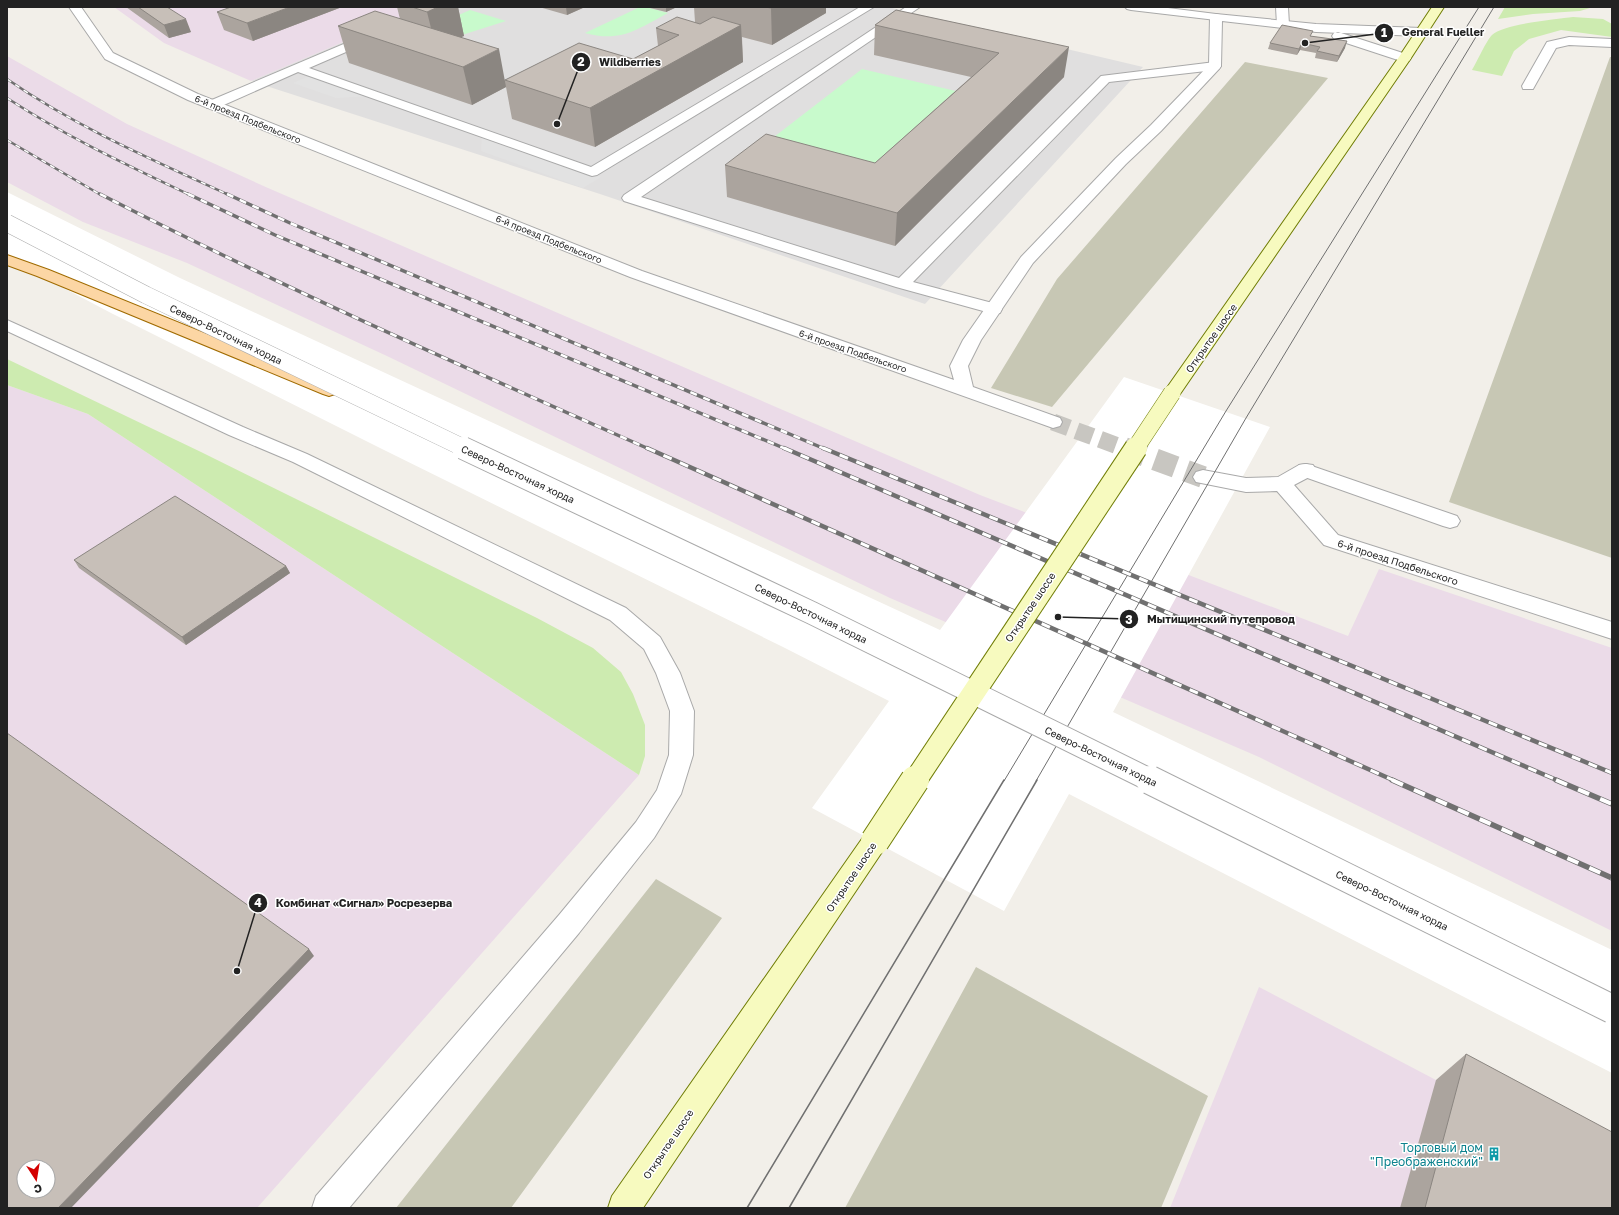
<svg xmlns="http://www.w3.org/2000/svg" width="1619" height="1215" font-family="'Golos Text',sans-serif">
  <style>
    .residential { fill: #e0dfdf }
    .industrial { fill: #ebdbe8; fill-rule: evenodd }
    .construction { fill: #c7c7b4 }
    .grass { fill: #cdebb0 }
    .park { fill: #c8facc }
    .parking { fill: #e2e2e2 }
    .pier { fill: #fff }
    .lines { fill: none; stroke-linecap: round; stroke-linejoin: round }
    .street-tunnel-far1 { stroke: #c8c6c1; stroke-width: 17; stroke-dasharray: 17 8; stroke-linecap: butt }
    .street-tunnel { stroke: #c8c6c1; stroke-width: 22; stroke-dasharray: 22 11; stroke-linecap: butt }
    .lane-casing { stroke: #a9a9a9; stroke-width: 2 }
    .street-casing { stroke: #a9a9a9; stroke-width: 2 }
    .secondary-casing { stroke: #707d05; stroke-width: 2 }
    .primary-casing { stroke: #a06b00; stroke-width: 2 }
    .lane { fill: #fff; fill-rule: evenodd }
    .street { fill: #fff; fill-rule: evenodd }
    .secondary { fill: #f7fabf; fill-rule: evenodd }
    .primary { fill: #fcd6a4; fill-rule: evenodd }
    .tram-far1 { stroke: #707070; stroke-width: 1 }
    .tram { stroke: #707070; stroke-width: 1.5 }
    .rail-far3-casing { stroke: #707070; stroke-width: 2.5 }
    .rail-far2-casing { stroke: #707070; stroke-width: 3.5 }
    .rail-far1-casing { stroke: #707070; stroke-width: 4.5 }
    .rail-casing { stroke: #707070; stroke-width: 5.5 }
    .rail-far3 { stroke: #fff; stroke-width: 1.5; stroke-dasharray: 5; stroke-linecap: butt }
    .rail-far2 { stroke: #fff; stroke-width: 2.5; stroke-dasharray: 7; stroke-linecap: butt }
    .rail-far1 { stroke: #fff; stroke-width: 3; stroke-dasharray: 9; stroke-linecap: butt }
    .rail { stroke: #fff; stroke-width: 4; stroke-dasharray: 12; stroke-linecap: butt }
    .street-bridge-far2-casing { stroke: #a9a9a9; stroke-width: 18; stroke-linecap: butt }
    .street-bridge-far1-casing { stroke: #a9a9a9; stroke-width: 24; stroke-linecap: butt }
    .street-bridge-casing { stroke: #a9a9a9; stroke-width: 30; stroke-linecap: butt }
    .secondary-bridge-far2-casing { stroke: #707d05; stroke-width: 18; stroke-linecap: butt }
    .secondary-bridge-far1-casing { stroke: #707d05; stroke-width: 24; stroke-linecap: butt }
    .secondary-bridge-casing { stroke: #707d05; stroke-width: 30; stroke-linecap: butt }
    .street-bridge-far2 { stroke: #fff; stroke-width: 17 }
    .street-bridge-far1 { stroke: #fff; stroke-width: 22 }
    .street-bridge { stroke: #fff; stroke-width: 28 }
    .secondary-bridge-far2 { stroke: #f7fabf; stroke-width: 17 }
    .secondary-bridge-far1 { stroke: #f7fabf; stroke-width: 22 }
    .secondary-bridge { stroke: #f7fabf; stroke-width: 28 }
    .wall { fill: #aba49e }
    .shaded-wall { fill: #8b8681 }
    .building { fill: #c7bfb8; stroke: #8b8681; fill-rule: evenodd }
    .labels { text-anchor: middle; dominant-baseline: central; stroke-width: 3; stroke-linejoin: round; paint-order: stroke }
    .far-street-label { font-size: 9px; fill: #222; stroke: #fff }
    .street-label { font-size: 10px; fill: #222; stroke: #fff }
    .near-culture-label { font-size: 12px; fill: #0d838f; stroke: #fff; text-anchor: end }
    .leader { fill: none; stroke: #222; stroke-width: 1.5 }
    .callout-dot { fill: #222; stroke: #fff; stroke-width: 1.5 }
    .mark-label { font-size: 12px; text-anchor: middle; font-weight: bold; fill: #fff }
    .callout-label { font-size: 11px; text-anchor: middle; font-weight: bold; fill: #222; stroke: #fff; stroke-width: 3; stroke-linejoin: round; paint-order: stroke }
  </style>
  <rect width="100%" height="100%" fill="#f2efe9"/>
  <path class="residential" d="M 426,7 L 888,7 L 1143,67 L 925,304 L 600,194 L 251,81 Z"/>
  <path class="industrial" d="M 114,7 L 426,7 L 251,81 L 164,43 Z
    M 7,56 L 127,124 L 268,188 L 980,495 L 1348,636 L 1379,569 L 1612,648 L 1612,931 L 1259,757 L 890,598 L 389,357 L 187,263 L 83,222 L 7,182 Z
    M 7,385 L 88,414 L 639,775 L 257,1208 L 7,1208 ZM 24,1167 L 48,1167 L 48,1191 L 24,1191 Z
    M 1259,987 L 1436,1080 L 1612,1208 L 1170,1208 Z"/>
  <path class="construction" d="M 1610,57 L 1612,57 L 1612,558 L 1449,502 Z
    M 1245,62 L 1328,78 L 1052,407 L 991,388 L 1057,279 Z
    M 656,879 L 722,918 L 511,1208 L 396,1208 Z
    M 976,967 L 1208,1096 L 1161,1208 L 845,1208 Z"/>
  <path class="grass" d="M 1505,7 L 1587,7 L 1590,8 L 1580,11 L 1533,14 L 1498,19 Z
    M 1573,17 L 1603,19 L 1612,24 L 1612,37 L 1561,30 L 1529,39 L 1514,51 L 1502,76 L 1472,70 C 1477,62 1486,41 1492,35 C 1503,24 1557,19 1573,17 Z
    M 7,359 L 201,452 L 537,618 L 593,648 L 621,672 L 633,694 L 645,725 L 645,756 L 639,775 L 88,414 L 7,385 Z"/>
  <path class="park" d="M 640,7 L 646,7 L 668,13 C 638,29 621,43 585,33 Z
    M 470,10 L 506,21 L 462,35 L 434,26 Z
    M 862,69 L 960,92 L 866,176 L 761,147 Z"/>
  <path class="parking" d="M 312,75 L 370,96 L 336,98 L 293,83 Z
    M 482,135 L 601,177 L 583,188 L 481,151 Z"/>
  <path class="pier" d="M 7,192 L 180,278 L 940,630 L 1124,377 L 1270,427 L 1113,712 L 1612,950 L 1612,1073 L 1069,794 L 1004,911 L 812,808 L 889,701 L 783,647 L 380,448 L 111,313 L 7,258 Z"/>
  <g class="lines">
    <path class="street-tunnel-far1" d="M 1053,422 L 1126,449"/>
    <path class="street-tunnel" d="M 1124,448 L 1203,477"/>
    <g class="lane-casing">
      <path id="lane" d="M 860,7 L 874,7 L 597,175 L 592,176 L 298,72 L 217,108 L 207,108 L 205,105 L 207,102 L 372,32 L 376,33 L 378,36 L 376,39 L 309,68 L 591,167 Z
        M 906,7 L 920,7 L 641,197 L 899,278 L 1101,76 L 1215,62 L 1219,63 L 1221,66 L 1219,69 L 1215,70 L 1109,82 L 913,282 L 1000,305 L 1002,309 L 1000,313 L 994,314 L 896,287 L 624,201 L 622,198 L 624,195 Z
        M 1125,7 L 1160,7 L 1216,14 L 1220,15 L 1222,17 L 1220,19 L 1216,20 L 1131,10 L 1127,9 Z
        M 1276,7 L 1288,7 L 1289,25 L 1287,27 L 1279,27 L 1277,25 Z
        M 1306,464 L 1457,516 L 1460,521 L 1457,526 L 1450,528 L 1443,526 L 1299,475 L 1296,470 L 1299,465 Z"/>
    </g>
    <g class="street-casing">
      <path id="street" d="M 69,7 L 81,7 L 113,53 L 198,94 L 642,271 L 954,380 L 950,366 L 963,340 L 1021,257 L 1116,158 L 1151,125 L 1209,65 L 1210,17 L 1212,15 L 1216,14 L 1316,24 L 1421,28 L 1425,30 L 1427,32 L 1425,34 L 1421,36 L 1316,32 L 1222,21 L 1221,66 L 1219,69 L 1161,131 L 1126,164 L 1033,263 L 981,340 L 968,366 L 973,387 L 1060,418 L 1062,422 L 1060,426 L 1053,428 L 630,277 L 188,100 L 105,59 Z
        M 1338,32 L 1409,55 L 1411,58 L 1409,61 L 1401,61 L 1334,39 L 1332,36 L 1334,33 Z
        M 1569,37 L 1612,39 L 1612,47 L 1569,45 L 1556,48 L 1533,89 L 1523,89 L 1522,86 L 1547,42 Z
        M 7,320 L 243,427 L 307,454 L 626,608 L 660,637 L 680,673 L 694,711 L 693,755 L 681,794 L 654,838 L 579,933 L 349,1208 L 312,1208 L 316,1196 L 559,915 L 636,822 L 657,790 L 669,755 L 670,711 L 656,673 L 644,649 L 610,620 L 293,462 L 229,435 L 7,331 Z
        M 1306,464 L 1313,465 L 1316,470 L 1313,475 L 1294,485 L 1338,535 L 1612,622 L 1612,639 L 1324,545 L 1277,491 L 1246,492 L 1196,482 L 1193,477 L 1196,472 L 1203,470 L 1246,478 L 1278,477 L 1299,465 Z"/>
    </g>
    <g class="secondary-casing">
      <path id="secondary" d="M 1432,7 L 1444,7 L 1411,58 L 1178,397 L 1172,399 L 1166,397 L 1163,393 L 1166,389 L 1399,57 Z
        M 875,829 L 884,833 L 888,841 L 884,849 L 643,1208 L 608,1208 L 612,1196 L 866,833 Z"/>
    </g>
    <g class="primary-casing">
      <path id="primary" d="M 7,255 L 49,270 L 335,386 L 338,390 L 335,394 L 329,396 L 323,394 L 37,276 L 7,265 Z"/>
    </g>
    <use href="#lane" class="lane"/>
    <use href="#street" class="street"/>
    <use href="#secondary" class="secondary"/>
    <use href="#primary" class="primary"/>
    <path class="tram-far1" d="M 1004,781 L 1226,411 L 1479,7
      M 1036,781 L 1246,418 L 1494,7"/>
    <path class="tram" d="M 747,1208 L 1004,780
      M 789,1208 L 1037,780"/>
    <g class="rail-far3-casing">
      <path id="rail-far3" d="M 7,79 C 76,127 153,160 229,195
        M 7,98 C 65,136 127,165 190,195
        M 7,140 L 101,195"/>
    </g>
    <g class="rail-far2-casing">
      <path id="rail-far2" d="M 100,194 C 279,286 464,367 649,449
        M 188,194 L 275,235 L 786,449
        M 227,194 L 290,223 L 825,449"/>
    </g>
    <g class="rail-far1-casing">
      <path id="rail-far1" d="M 647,448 L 1395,781
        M 784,448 L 1559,781
        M 823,448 L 1612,773"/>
    </g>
    <g class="rail-casing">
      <path id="rail" d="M 1392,780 L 1612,878
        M 1556,780 L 1612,804"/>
    </g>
    <use href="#rail-far3" class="rail-far3"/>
    <use href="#rail-far2" class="rail-far2"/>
    <use href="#rail-far1" class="rail-far1"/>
    <use href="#rail" class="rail"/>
    <g class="street-bridge-far2-casing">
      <path id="street-bridge-far2" d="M 7,223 L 146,295 L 466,449"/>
    </g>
    <g class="street-bridge-far1-casing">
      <path id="street-bridge-far1" d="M 463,448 L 812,613 L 1152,781"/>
    </g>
    <g class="street-bridge-casing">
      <path id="street-bridge" d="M 1150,780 L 1612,1009"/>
    </g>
    <g class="secondary-bridge-far2-casing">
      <path id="secondary-bridge-far2" d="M 1135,449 L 1172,393"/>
    </g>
    <g class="secondary-bridge-far1-casing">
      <path id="secondary-bridge-far1" d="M 915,781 L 1136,448"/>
    </g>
    <g class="secondary-bridge-casing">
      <path id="secondary-bridge" d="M 875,841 L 915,780"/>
    </g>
    <use href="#street-bridge-far2" class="street-bridge-far2"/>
    <use href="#street-bridge-far1" class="street-bridge-far1"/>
    <use href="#street-bridge" class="street-bridge"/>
    <use href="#secondary-bridge-far2" class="secondary-bridge-far2"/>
    <use href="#secondary-bridge-far1" class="secondary-bridge-far1"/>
    <use href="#secondary-bridge" class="secondary-bridge"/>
  </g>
  <path class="wall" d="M 126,7 L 167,7 L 191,32 L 169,38 Z
    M 342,7 L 253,41 L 224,30 L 217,12 Z
    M 397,7 L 458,7 L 464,36 L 460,37 L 505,80 L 633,59 L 658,46 L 656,28 L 695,22 L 694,7 L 826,7 L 826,13 L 772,45 L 742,37 L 743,62 L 595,147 L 512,119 L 506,87 L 472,105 L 349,63 L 338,26 L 400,19 Z
    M 539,7 L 585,7 L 567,15 Z
    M 646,7 L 677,7 L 666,12 Z
    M 896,10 L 1064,77 L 895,246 L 727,197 L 725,165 L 875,163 L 971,77 L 874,55 L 875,25 Z
    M 1311,36 L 1345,48 L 1337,62 L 1315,58 L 1316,53 L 1300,50 L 1297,55 L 1268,49 L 1270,43 Z
    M 74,560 L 286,566 L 290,573 L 186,645 L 79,568 Z
    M 1466,1054 L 1612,1208 L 1400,1208 L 1436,1080 Z"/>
  <path class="shaded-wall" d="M 290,7 L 342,7 L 253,41 L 247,23 Z
    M 438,7 L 458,7 L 464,36 L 436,48 L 427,12 Z
    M 566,7 L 585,7 L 567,15 Z
    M 666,7 L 677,7 L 666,12 Z
    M 773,7 L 826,7 L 826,13 L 772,45 L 771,8 Z
    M 186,19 L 191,32 L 169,38 L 164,25 Z
    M 741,25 L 743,62 L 595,147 L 590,108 Z
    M 1347,41 L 1345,48 L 1337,62 L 1339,56 Z
    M 1302,43 L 1300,50 L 1297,55 L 1299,49 Z
    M 1069,47 L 1064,77 L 895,246 L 897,213 Z
    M 499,49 L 506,87 L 472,105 L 463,67 Z
    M 286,566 L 290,573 L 186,645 L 182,637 Z
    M 309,949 L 314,956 L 71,1208 L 58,1208 Z"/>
  <path class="building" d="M 138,7 L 167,7 L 186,19 L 164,25 Z
    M 231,7 L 290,7 L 247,23 L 217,12 Z
    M 412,7 L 438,7 L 427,12 Z
    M 765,7 L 773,7 L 771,8 Z
    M 896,10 L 1069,47 L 897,213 L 725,165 L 766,134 L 875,163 L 999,53 L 875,25 Z
    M 375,11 L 499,49 L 463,67 L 338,26 Z
    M 677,17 L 700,24 L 713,17 L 741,25 L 590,108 L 505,80 L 579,43 L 633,59 L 679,35 L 656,28 Z
    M 1282,25 L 1313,31 L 1310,36 L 1347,41 L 1339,56 L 1317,51 L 1320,47 L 1302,43 L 1299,49 L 1270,43 Z
    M 175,496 L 286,566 L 182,637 L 74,560 Z
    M 7,733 L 309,949 L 58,1208 L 7,1208 ZM 24,1167 L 48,1167 L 48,1191 L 24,1191 Z
    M 1466,1054 L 1612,1132 L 1612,1208 L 1425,1208 Z"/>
  <defs>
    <g id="building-bare" transform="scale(1.08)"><path d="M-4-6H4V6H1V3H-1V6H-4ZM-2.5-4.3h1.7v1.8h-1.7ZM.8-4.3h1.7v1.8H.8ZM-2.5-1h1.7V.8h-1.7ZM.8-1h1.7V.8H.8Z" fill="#0f9aa8" stroke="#fff" stroke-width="2.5" paint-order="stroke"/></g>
  </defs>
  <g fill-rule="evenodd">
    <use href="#building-bare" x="1494" y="1154"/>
  </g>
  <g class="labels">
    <g class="far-street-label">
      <text transform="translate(248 119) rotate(22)">6-й проезд Подбельского</text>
      <text transform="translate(549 239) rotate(22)">6-й проезд Подбельского</text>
      <text transform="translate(853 351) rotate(19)">6-й проезд Подбельского</text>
    </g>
    <g class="street-label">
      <text transform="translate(226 334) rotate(26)">Северо-Восточная хорда</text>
      <text transform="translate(1211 338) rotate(-55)">Открытое шоссе</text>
      <text transform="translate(518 474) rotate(25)">Северо-Восточная хорда</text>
      <text transform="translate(1398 562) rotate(18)">6-й проезд Подбельского</text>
      <text transform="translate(1030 607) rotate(-56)">Открытое шоссе</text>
      <text transform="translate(811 613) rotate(26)">Северо-Восточная хорда</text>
      <text transform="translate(1101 756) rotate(26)">Северо-Восточная хорда</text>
      <text transform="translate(851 877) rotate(-56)">Открытое шоссе</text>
      <text transform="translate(1392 900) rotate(26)">Северо-Восточная хорда</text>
      <text transform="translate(668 1144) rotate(-56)">Открытое шоссе</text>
    </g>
    <g class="near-culture-label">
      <text x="1483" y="1147">Торговый дом<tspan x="1483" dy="14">"Преображенский"</tspan></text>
    </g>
  </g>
  <path class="leader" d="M1305 43L1384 33M557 124L581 62M1058 617L1129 619M237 971L258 903"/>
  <g class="callout-dot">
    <circle cx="1305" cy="43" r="4"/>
    <circle cx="557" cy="124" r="4"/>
    <circle cx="1058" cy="617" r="4"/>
    <circle cx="237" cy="971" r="4"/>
    <circle cx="1384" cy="33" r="10"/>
    <circle cx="581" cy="62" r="10"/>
    <circle cx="1129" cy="619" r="10"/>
    <circle cx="258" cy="903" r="10"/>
  </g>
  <g class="mark-label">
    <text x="1384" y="37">1</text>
    <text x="581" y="66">2</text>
    <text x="1129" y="624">3</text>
    <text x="258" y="907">4</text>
  </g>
  <g class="callout-label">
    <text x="1443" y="36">General Fueller</text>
    <text x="630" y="66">Wildberries</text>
    <text x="1221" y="623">Мытищинский путепровод</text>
    <text x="364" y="907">Комбинат «Сигнал» Росрезерва</text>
  </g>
  <rect width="1619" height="1215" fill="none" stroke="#222222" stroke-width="16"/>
  <g transform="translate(36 1179) rotate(168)"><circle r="19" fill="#ffffff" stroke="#a7a7a7"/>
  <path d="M0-3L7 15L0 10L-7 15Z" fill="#d40000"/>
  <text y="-6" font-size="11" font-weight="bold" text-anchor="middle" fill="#222222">С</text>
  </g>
</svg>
